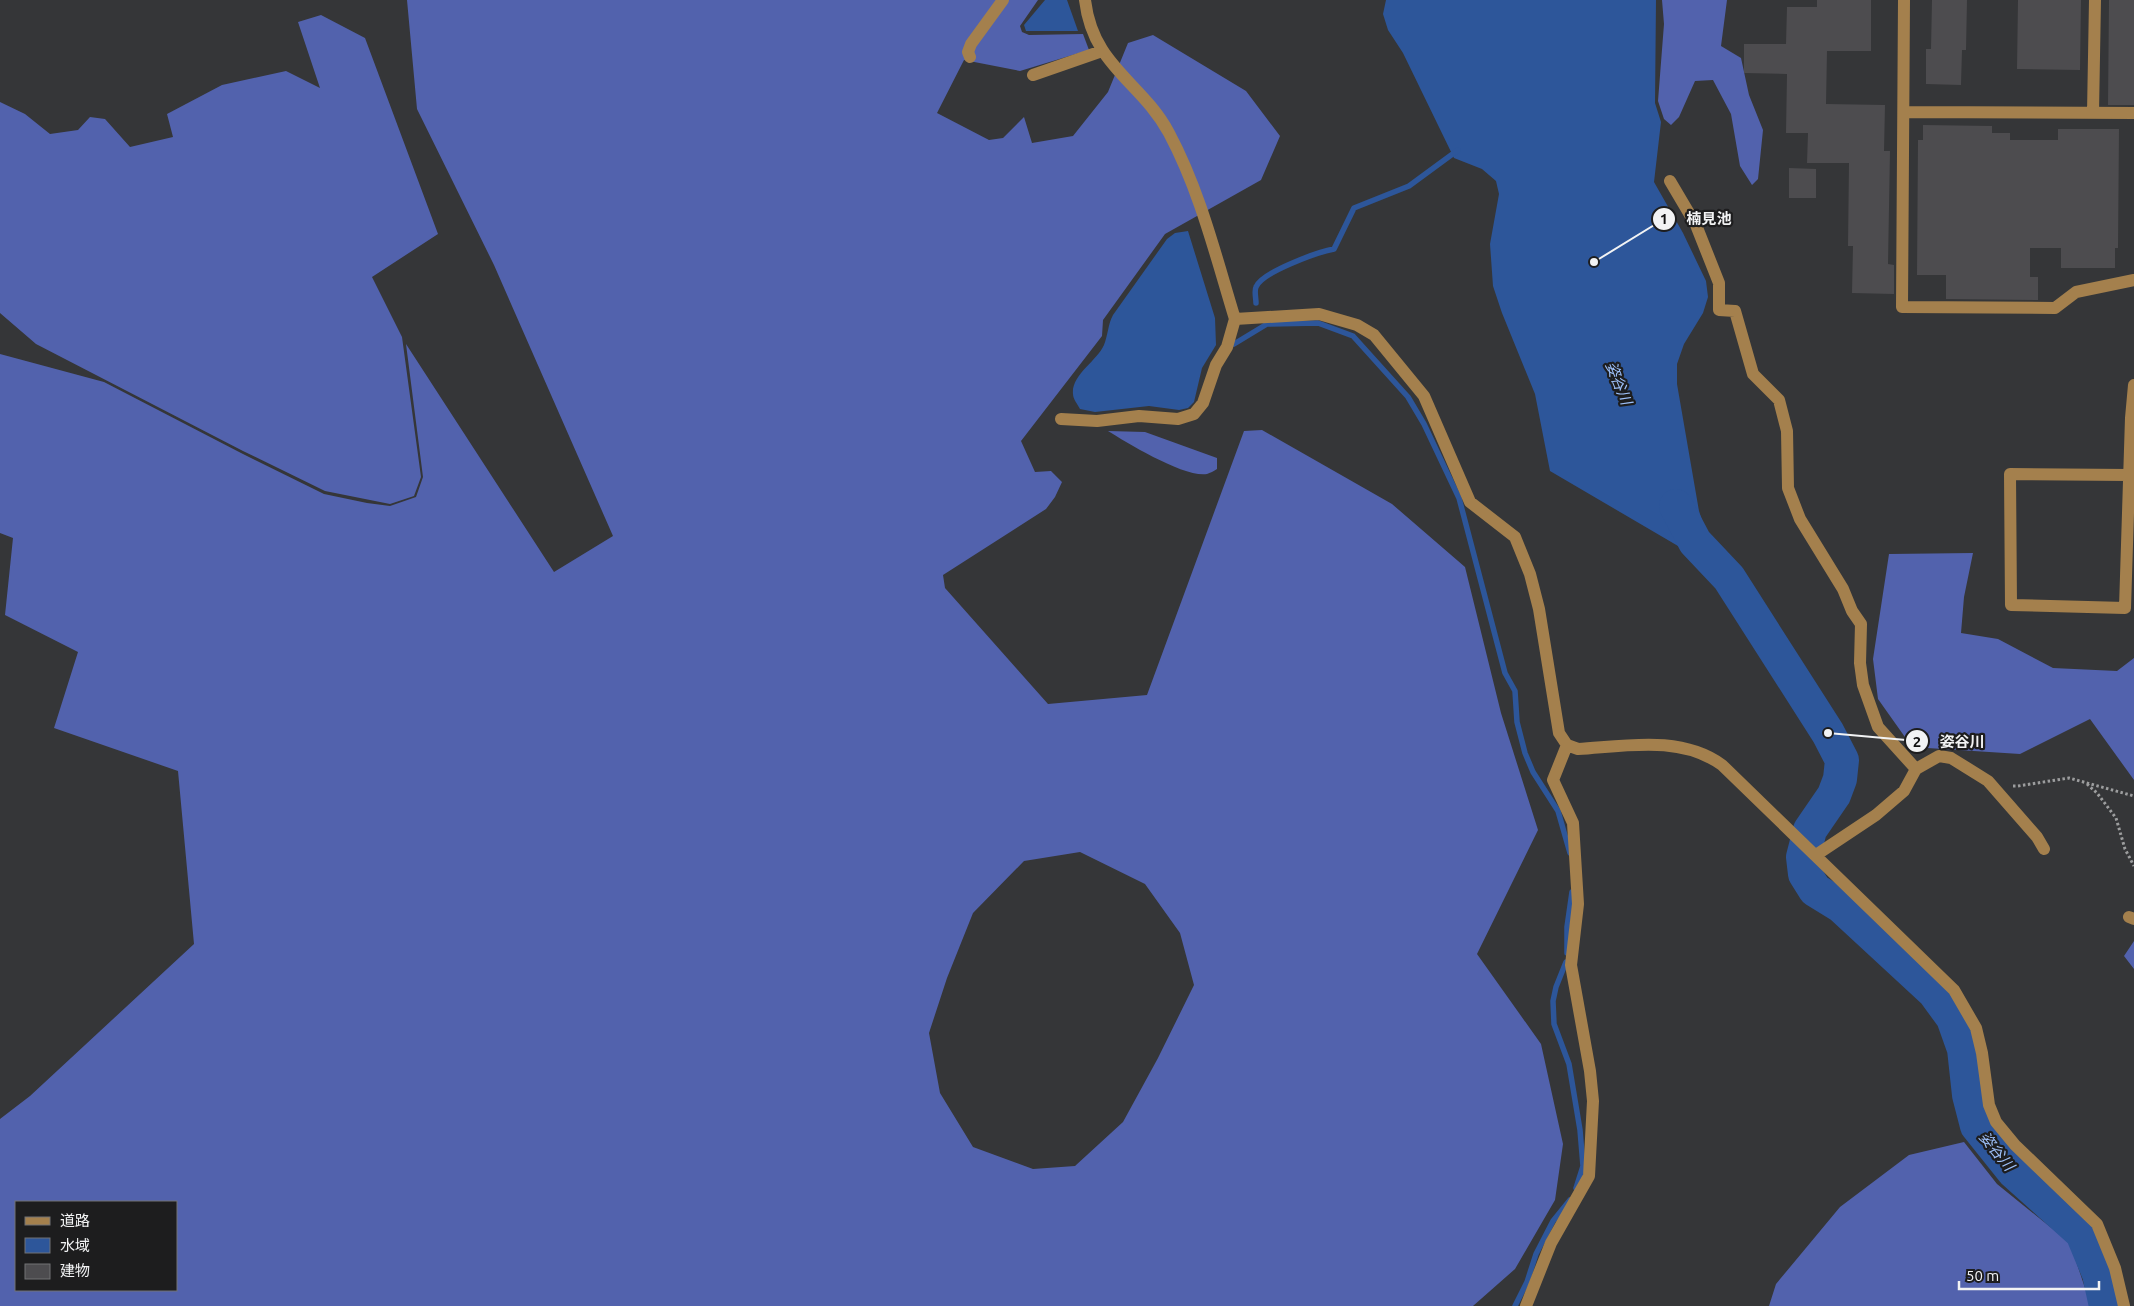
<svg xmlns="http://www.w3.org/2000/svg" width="2134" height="1306" font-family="Ubuntu,'Noto Sans JP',sans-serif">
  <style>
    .forest { fill: #5262ad; fill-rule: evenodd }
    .water { fill: #2d569a }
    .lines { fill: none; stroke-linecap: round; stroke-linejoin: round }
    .stream { stroke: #2d569a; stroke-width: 5.5 }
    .river { stroke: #2d569a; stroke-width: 34 }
    .building { fill: #4d4c4f }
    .path { stroke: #9c9d9e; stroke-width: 3; stroke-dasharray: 2.5 2.5; stroke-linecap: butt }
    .minor { stroke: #a4804d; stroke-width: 12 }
    .labels { text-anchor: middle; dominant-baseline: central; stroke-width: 4.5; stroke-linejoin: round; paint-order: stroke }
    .water-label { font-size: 15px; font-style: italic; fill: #9dc0f9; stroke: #1d1d1e }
    .leader { fill: none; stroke: #f2f3f4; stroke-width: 2 }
    .callout-dot { fill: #f2f3f4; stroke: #1d1d1e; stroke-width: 2 }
    .mark-label { font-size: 15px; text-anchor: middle; font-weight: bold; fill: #111 }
    .callout-label { font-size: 15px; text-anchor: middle; font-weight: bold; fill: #f2f3f4; stroke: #1d1d1e; stroke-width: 4.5; stroke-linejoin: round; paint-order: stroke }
  </style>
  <rect width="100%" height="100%" fill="#353638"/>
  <path class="forest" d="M 407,0 L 1038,0 L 1020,26 L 1022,32 L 1029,35 L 1083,34 L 1089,50 L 1020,71 L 964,60 L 937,113 L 989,140 L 1003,138 L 1024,117 L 1032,143 L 1073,136 L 1108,92 L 1128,43 L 1153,35 L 1246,91 L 1280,136 L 1261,180 L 1165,234 L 1103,320 L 1102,336 L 1021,441 L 1035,472 L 1051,471 L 1062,482 L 1055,497 L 1046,509 L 943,575 L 945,588 L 1048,704 L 1147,695 L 1244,431 L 1262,430 L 1392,504 L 1465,567 L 1501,713 L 1538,830 L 1477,954 L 1541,1044 L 1563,1144 L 1555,1200 L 1515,1269 L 1473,1306 L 0,1306 L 0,1119 L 30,1096 L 194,944 L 178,771 L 54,728 L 78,652 L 5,615 L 13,538 L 0,533 L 0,354 L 104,382 L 241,453 L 324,494 L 367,503 L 390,506 L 416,497 L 423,477 L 406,344 L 554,572 L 613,536 L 494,265 L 417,109 ZM 1080,852 L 1145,884 L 1180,933 L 1194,985 L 1158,1058 L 1123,1122 L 1075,1166 L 1033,1169 L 973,1147 L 940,1093 L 929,1033 L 947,978 L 973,913 L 1024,861 ZM 16,1202 L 176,1202 L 176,1290 L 16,1290 Z
    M 1662,0 L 1727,0 L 1721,46 L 1741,58 L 1749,95 L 1763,130 L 1758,179 L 1752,185 L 1740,166 L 1731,114 L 1713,80 L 1695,81 L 1679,117 L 1671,125 L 1664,119 L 1658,101 L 1664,24 Z
    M 321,15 L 365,38 L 438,234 L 372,277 L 402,337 L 421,477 L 414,496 L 390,504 L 325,491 L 243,451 L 36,344 L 0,313 L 0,102 L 25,114 L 50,134 L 78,130 L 90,117 L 105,119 L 130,147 L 173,137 L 167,114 L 222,85 L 286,71 L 320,88 L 298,22 Z
    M 1108,431 L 1145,432 L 1217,458 L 1217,469 C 1214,471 1210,473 1207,474 C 1185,478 1127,443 1108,431 Z
    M 1973,553 L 1964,597 L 1961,633 L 1998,639 L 2053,668 L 2117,671 L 2134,658 L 2134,780 L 2090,719 L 2020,754 L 1912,747 L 1878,699 L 1873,659 L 1889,554 Z
    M 2134,941 L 2134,969 L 2124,956 Z
    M 1964,1142 L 1997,1184 L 2070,1243 L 2091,1306 L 1769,1306 L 1776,1284 L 1840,1207 L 1909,1155 Z"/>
  <path class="water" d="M 1045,0 L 1067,0 L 1078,31 L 1026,31 L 1024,25 Z
    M 1386,0 L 1656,0 L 1655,103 L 1661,122 L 1654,182 L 1683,233 L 1706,281 L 1708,297 L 1703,313 L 1684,344 L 1677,364 L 1677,384 L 1699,511 L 1708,538 L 1690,553 L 1550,471 L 1535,394 L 1502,313 L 1493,286 L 1490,244 L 1499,194 L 1496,181 L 1482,169 L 1454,158 L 1403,53 L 1388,30 L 1383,14 Z
    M 1188,231 L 1215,318 L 1216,345 L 1202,368 L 1194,402 L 1188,408 L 1179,410 L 1149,406 L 1095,412 L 1080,409 C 1078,405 1073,399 1073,394 C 1071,375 1097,361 1104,345 C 1108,335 1108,324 1113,315 L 1167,239 L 1175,233 Z"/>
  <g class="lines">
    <path class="stream" d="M 1256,303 C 1256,298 1254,291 1256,287 C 1262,272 1318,252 1334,249 L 1354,208 L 1409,186 L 1458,150
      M 1234,344 L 1267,324 L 1318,323 L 1353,336 L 1408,397 L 1424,424 L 1459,498 L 1505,673 L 1515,691 L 1517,722 L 1525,753 L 1533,772 L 1558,811 L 1570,853
      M 1567,953 L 1567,927 L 1572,892
      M 1566,962 L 1556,987 L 1553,1001 L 1554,1024 L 1569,1064 L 1580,1130 L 1583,1166 L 1576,1188
      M 1515,1306 L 1527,1282 L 1536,1254 L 1553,1221 L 1570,1200"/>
    <path class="river" d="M 1676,506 L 1695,542 L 1729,578 L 1828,733 L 1842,760 L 1840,779 L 1834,795 L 1810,830 L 1803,857 L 1805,874 L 1815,890 L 1841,906 L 1934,992 L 1953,1018 L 1964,1049 L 1969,1095 L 1977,1126 L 2013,1171 L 2082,1233 L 2099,1274 L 2106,1306"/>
  </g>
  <path class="building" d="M 1817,0 L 1871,0 L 1871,51 L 1827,51 L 1826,104 L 1885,105 L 1884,151 L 1890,151 L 1888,264 L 1894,265 L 1894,294 L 1852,293 L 1853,246 L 1848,246 L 1849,163 L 1807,163 L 1808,133 L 1786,133 L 1787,74 L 1744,73 L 1744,44 L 1786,44 L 1787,7 L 1817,7 Z
    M 1932,0 L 1967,0 L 1966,50 L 1962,50 L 1961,85 L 1926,84 L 1926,49 L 1931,49 Z
    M 2018,0 L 2081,0 L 2080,70 L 2017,69 Z
    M 2109,0 L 2134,0 L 2134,105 L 2108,105 Z
    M 1923,125 L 1992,126 L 1992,133 L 2010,133 L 2010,140 L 2058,140 L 2058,129 L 2119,129 L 2118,248 L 2115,248 L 2115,268 L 2061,268 L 2061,248 L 2030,248 L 2030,277 L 2038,277 L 2038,300 L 1946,299 L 1946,275 L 1917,275 L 1918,140 L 1923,140 Z
    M 1789,168 L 1816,169 L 1816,198 L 1789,198 Z"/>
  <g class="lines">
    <path class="path" d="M 2087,784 L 2097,793 L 2116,818 L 2125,849 L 2134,866
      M 2013,786 L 2018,786 L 2069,778 L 2134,796"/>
    <path class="minor" d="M 1085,0 C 1093,67 1141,81 1169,133 C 1200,191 1216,257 1235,319 L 1319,314 L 1357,325 L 1374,335 L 1424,396 L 1470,502 L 1515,537 L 1530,574 L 1539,609 L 1559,733 L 1567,745 L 1578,749 C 1626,746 1681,735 1722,765 L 1954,990 L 1976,1028 L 1982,1053 L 1989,1105 L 1996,1122 L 2015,1145 L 2097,1224 L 2115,1268 L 2124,1306
      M 1904,0 L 1902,307 L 2055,308 L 2076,292 L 2134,280
      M 970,57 L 968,52 L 971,44 L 1003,0
      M 1033,75 L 1102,51
      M 1904,112 L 2134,113
      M 2093,113 L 2095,0
      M 1670,181 L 1696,225 L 1719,283 L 1719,310 L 1735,311 L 1753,374 L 1779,400 L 1787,431 L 1788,488 L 1800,519 L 1843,589 L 1852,611 L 1861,624 L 1860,663 L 1863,685 L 1878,727 L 1916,769
      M 2134,385 L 2131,418 L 2134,418
      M 1061,419 L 1097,421 L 1139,416 L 1178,419 L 1194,414 L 1203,403 L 1216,365 L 1227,347 L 1235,319
      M 2129,475 L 2010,474 L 2011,605 L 2125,608 L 2131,418
      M 1816,855 L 1876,815 L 1904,791 L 1916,769 L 1939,756 L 1951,758 L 1988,781 L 2037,837 L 2044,849
      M 2129,917 L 2134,919
      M 1526,1306 L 1551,1243 L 1589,1176 L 1593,1101 L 1590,1071 L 1571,965 L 1578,904 L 1573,823 L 1553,780 L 1567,745"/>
  </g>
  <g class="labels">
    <g class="water-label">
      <text transform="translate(1619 383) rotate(68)">姿谷川</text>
      <text transform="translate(1997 1151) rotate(51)">姿谷川</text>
    </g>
  </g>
  <path class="leader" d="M1594 262L1664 219M1828 733L1917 741"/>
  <g class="callout-dot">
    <circle cx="1594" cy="262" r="5"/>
    <circle cx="1828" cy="733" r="5"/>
    <circle cx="1664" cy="219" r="12"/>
    <circle cx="1917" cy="741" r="12"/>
  </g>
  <g class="mark-label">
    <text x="1664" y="224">1</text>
    <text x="1917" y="747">2</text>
  </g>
  <g class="callout-label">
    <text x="1709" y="224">楠見池</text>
    <text x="1962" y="747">姿谷川</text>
  </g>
  <rect x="15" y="1201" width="162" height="90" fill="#1d1d1e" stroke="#727374"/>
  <rect x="25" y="1217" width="25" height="8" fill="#a4804d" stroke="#727374"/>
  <text x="60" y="1226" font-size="15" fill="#f2f3f4">道路</text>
  <rect x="25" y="1238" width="25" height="15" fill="#2d569a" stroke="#727374"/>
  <text x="60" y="1251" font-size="15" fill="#f2f3f4">水域</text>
  <rect x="25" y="1264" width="25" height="15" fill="#4d4c4f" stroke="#727374"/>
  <text x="60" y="1276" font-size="15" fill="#f2f3f4">建物</text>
  <path d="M1959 1281v8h140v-8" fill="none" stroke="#f2f3f4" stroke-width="2.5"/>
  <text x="1966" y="1281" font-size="15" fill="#f2f3f4" stroke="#1d1d1e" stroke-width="4" paint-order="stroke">50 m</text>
</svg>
